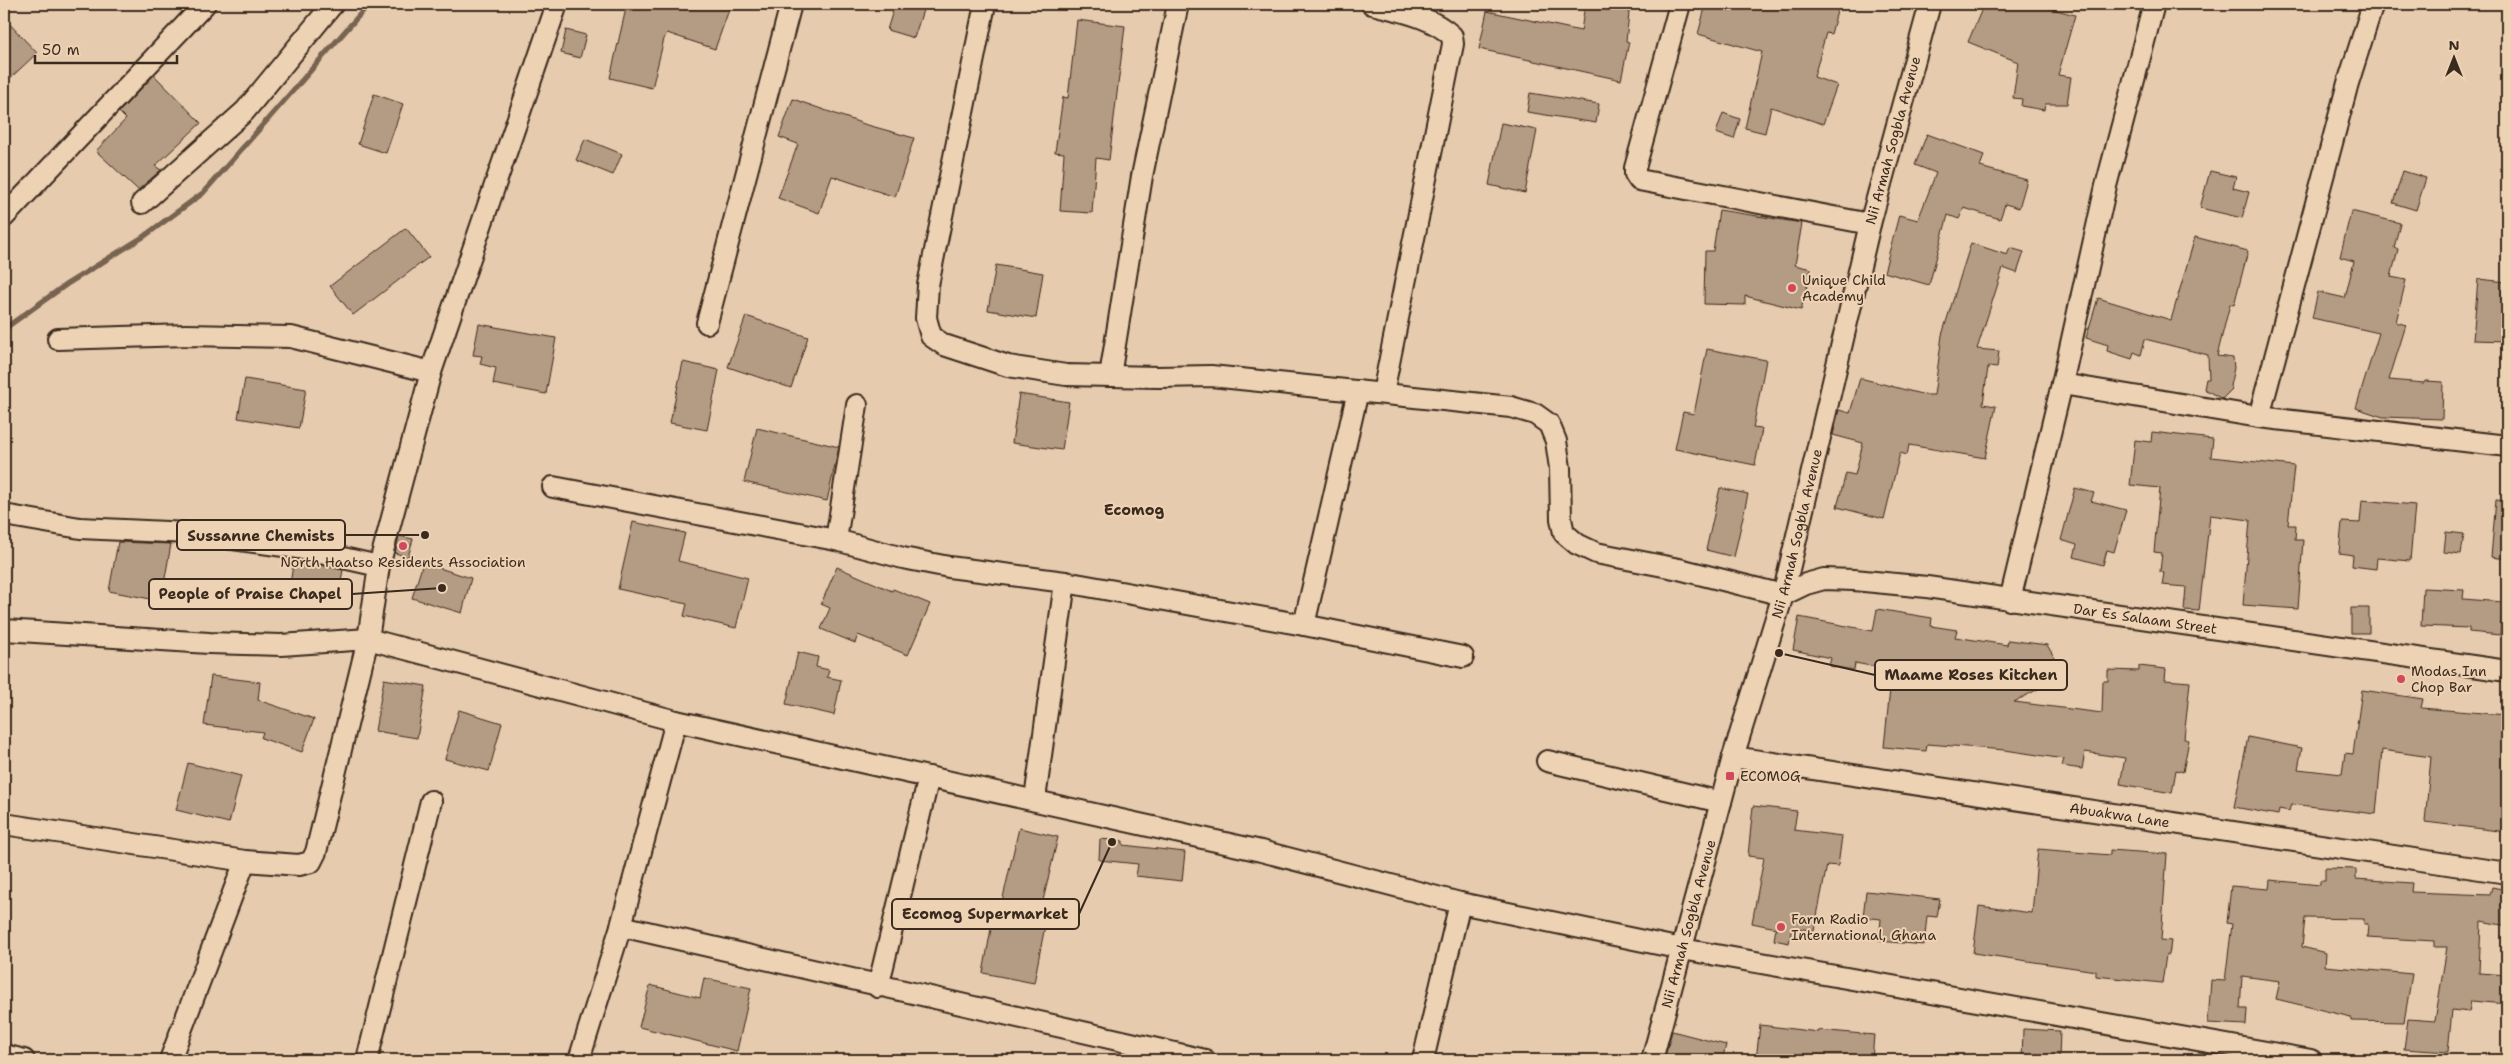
<svg xmlns="http://www.w3.org/2000/svg" width="2511" height="1064" font-family="'Shantell Sans',sans-serif">
  <style>
    .lines { fill: none; stroke-linecap: round; stroke-linejoin: round }
    .stream { stroke: #786351; stroke-width: 5.5 }
    .building { fill: #b49b83; stroke: #3b2a1e }
    .minor-casing { stroke: #3b2a1e; stroke-width: 24 }
    .minor { stroke: #edd2b4; stroke-width: 20 }
    .poi-dot { fill: #d1495b; stroke: #edd2b4; stroke-width: 2 }
    .labels { text-anchor: middle; dominant-baseline: central; stroke-width: 4; stroke-linejoin: round; paint-order: stroke }
    .street-label { font-size: 14px; fill: #3b2a1e; stroke: #edd2b4 }
    .poi-label { font-size: 14px; fill: #3b2a1e; stroke: #edd2b4; text-anchor: start }
    .neighbourhood-label { font-size: 15px; font-weight: bold; fill: #3b2a1e; stroke: #edd2b4 }
    .leader { fill: none; stroke: #3b2a1e; stroke-width: 2 }
    .callout-dot { fill: #3b2a1e; stroke: #edd2b4; stroke-width: 2 }
    .callout { fill: #edd2b4; stroke: #3b2a1e; stroke-width: 2 }
    .callout-label { font-size: 15px; text-anchor: middle; font-weight: bold; fill: #3b2a1e }
  </style>
  <rect width="100%" height="100%" fill="#e6cbae"/>
  <filter id="ink" filterUnits="userSpaceOnUse"><feTurbulence type="fractalNoise" baseFrequency=".02" numOctaves="2"/><feDisplacementMap in="SourceGraphic" scale="10" xChannelSelector="R" yChannelSelector="G"/><feConvolveMatrix kernelMatrix="1 2 1 2 8 2 1 2 1" color-interpolation-filters="sRGB"/></filter>
  <g filter="url(#ink)">
    <g class="lines">
      <path class="stream" d="M 4,329 L 67,284 L 143,237 L 203,193 L 369,4"/>
    </g>
    <path class="building" d="M 627,4 L 731,4 L 715,49 L 667,33 L 664,39 L 652,88 L 610,78 Z
      M 895,4 L 925,4 L 914,38 L 887,30 Z
      M 1585,4 L 1630,4 L 1626,41 L 1629,42 L 1621,80 L 1479,49 L 1487,11 L 1581,31 Z
      M 1706,4 L 1839,4 L 1831,34 L 1826,33 L 1814,77 L 1837,85 L 1823,124 L 1771,107 L 1765,133 L 1745,128 L 1762,52 L 1698,34 Z
      M 1984,4 L 2034,4 L 2075,15 L 2058,75 L 2071,77 L 2067,104 L 2045,104 L 2044,110 L 2021,106 L 2022,99 L 2013,98 L 2018,62 L 1968,42 Z
      M 4,18 L 37,53 L 4,84 Z
      M 1077,20 L 1125,26 L 1109,160 L 1096,158 L 1092,213 L 1060,211 L 1064,153 L 1055,152 L 1063,97 L 1068,98 Z
      M 566,30 L 586,35 L 580,58 L 561,53 Z
      M 154,75 L 201,123 L 155,166 L 161,170 L 138,190 L 96,151 L 126,119 L 119,112 Z
      M 1530,93 L 1599,104 L 1596,123 L 1527,112 Z
      M 374,94 L 403,104 L 386,153 L 358,144 Z
      M 793,99 L 864,124 L 914,138 L 895,197 L 832,176 L 819,213 L 778,198 L 798,144 L 779,137 Z
      M 1723,113 L 1740,119 L 1734,139 L 1716,133 Z
      M 1501,123 L 1537,130 L 1525,193 L 1489,185 Z
      M 1927,134 L 1984,155 L 1980,167 L 2027,180 L 2019,208 L 2005,204 L 2000,219 L 1964,208 L 1959,219 L 1948,215 L 1929,285 L 1884,272 L 1899,215 L 1918,220 L 1936,173 L 1915,165 Z
      M 585,139 L 622,154 L 613,175 L 576,160 Z
      M 2210,171 L 2236,177 L 2233,188 L 2249,192 L 2242,218 L 2200,208 Z
      M 2403,171 L 2426,178 L 2416,210 L 2393,203 Z
      M 1719,210 L 1802,223 L 1795,265 L 1811,269 L 1801,310 L 1745,296 L 1745,305 L 1704,304 L 1705,251 L 1713,251 Z
      M 2351,211 L 2400,223 L 2394,248 L 2398,249 L 2391,277 L 2406,280 L 2396,322 L 2406,325 L 2389,380 L 2424,383 L 2425,381 L 2443,382 L 2442,419 L 2383,417 L 2356,408 L 2379,333 L 2312,318 L 2318,292 L 2345,298 L 2354,261 L 2340,257 Z
      M 406,228 L 429,257 L 353,315 L 330,286 Z
      M 2195,237 L 2248,251 L 2234,305 L 2230,304 L 2217,356 L 2233,358 L 2234,368 L 2230,386 L 2232,389 L 2222,399 L 2204,389 L 2206,379 L 2209,379 L 2208,355 L 2145,339 L 2141,355 L 2134,352 L 2132,359 L 2107,351 L 2108,345 L 2086,338 L 2098,298 L 2171,320 Z
      M 1971,243 L 2007,255 L 2010,248 L 2024,252 L 2017,273 L 2003,268 L 1977,349 L 1999,351 L 1997,368 L 1988,367 L 1983,404 L 1996,406 L 1985,458 L 1909,445 L 1907,455 L 1900,453 L 1884,519 L 1837,507 L 1846,473 L 1855,475 L 1863,443 L 1833,435 L 1839,410 L 1850,413 L 1860,378 L 1925,395 L 1934,395 L 1942,335 Z
      M 996,265 L 1043,273 L 1036,318 L 988,310 Z
      M 2478,279 L 2507,282 L 2507,341 L 2473,340 Z
      M 746,316 L 808,337 L 791,388 L 728,367 Z
      M 479,324 L 556,338 L 546,394 L 493,384 L 496,368 L 480,364 L 482,356 L 473,355 Z
      M 1707,349 L 1766,360 L 1753,428 L 1762,429 L 1755,465 L 1675,449 L 1683,412 L 1694,414 Z
      M 683,362 L 719,370 L 707,430 L 670,423 Z
      M 245,379 L 306,389 L 299,428 L 238,418 Z
      M 1019,394 L 1069,402 L 1062,450 L 1012,443 Z
      M 757,428 L 839,447 L 827,501 L 744,482 Z
      M 2152,432 L 2213,439 L 2211,457 L 2294,466 L 2288,525 L 2296,525 L 2295,540 L 2303,540 L 2298,609 L 2243,605 L 2250,520 L 2210,515 L 2199,611 L 2184,610 L 2186,587 L 2162,585 L 2164,573 L 2160,572 L 2162,553 L 2154,552 L 2160,488 L 2130,485 L 2135,440 L 2151,442 Z
      M 1720,488 L 1748,494 L 1734,557 L 1706,550 Z
      M 2075,488 L 2094,493 L 2091,501 L 2126,510 L 2114,552 L 2107,550 L 2103,565 L 2074,557 L 2077,545 L 2061,540 Z
      M 2362,500 L 2415,505 L 2410,561 L 2377,558 L 2376,569 L 2352,566 L 2353,555 L 2339,553 L 2342,522 L 2360,523 Z
      M 2496,500 L 2507,501 L 2507,559 L 2491,557 Z
      M 633,522 L 685,533 L 678,561 L 748,578 L 736,628 L 684,616 L 687,604 L 618,589 Z
      M 2446,532 L 2464,534 L 2461,554 L 2444,552 Z
      M 399,536 L 413,539 L 408,557 L 395,553 Z
      M 118,542 L 171,544 L 161,601 L 109,591 Z
      M 294,559 L 343,570 L 338,598 L 289,590 Z
      M 423,563 L 471,578 L 462,613 L 412,598 Z
      M 837,567 L 892,591 L 893,589 L 930,604 L 908,655 L 858,635 L 855,643 L 821,629 L 830,608 L 821,604 Z
      M 2423,588 L 2464,590 L 2463,599 L 2503,602 L 2500,635 L 2469,632 L 2469,628 L 2421,626 Z
      M 2351,608 L 2369,608 L 2369,633 L 2351,633 Z
      M 1877,609 L 1932,618 L 1931,626 L 1957,630 L 1955,637 L 2007,645 L 2008,640 L 2047,645 L 2062,670 L 2053,681 L 2014,702 L 2102,713 L 2103,681 L 2108,681 L 2108,670 L 2139,671 L 2139,666 L 2166,669 L 2165,680 L 2190,682 L 2184,739 L 2189,740 L 2183,772 L 2176,770 L 2172,793 L 2120,784 L 2125,758 L 2085,752 L 2082,769 L 2062,766 L 2064,759 L 2005,750 L 1927,744 L 1926,751 L 1884,747 L 1892,670 L 1855,663 L 1854,670 L 1829,666 L 1831,658 L 1793,650 L 1799,617 L 1873,631 Z
      M 798,652 L 818,657 L 816,667 L 829,670 L 827,677 L 841,680 L 834,715 L 786,704 Z
      M 211,676 L 260,682 L 258,700 L 314,719 L 302,752 L 261,738 L 263,732 L 204,725 Z
      M 384,679 L 426,686 L 417,738 L 375,731 Z
      M 2362,690 L 2423,699 L 2421,708 L 2507,715 L 2507,832 L 2425,822 L 2431,757 L 2382,750 L 2376,814 L 2291,804 L 2289,811 L 2279,809 L 2278,815 L 2234,807 L 2248,737 L 2302,748 L 2298,769 L 2342,774 L 2345,753 L 2353,754 Z
      M 459,710 L 502,723 L 489,771 L 445,759 Z
      M 188,763 L 241,776 L 229,823 L 176,810 Z
      M 1753,806 L 1797,811 L 1794,830 L 1842,836 L 1838,866 L 1827,865 L 1814,931 L 1792,927 L 1789,943 L 1774,940 L 1776,928 L 1752,923 L 1764,858 L 1748,856 Z
      M 1019,828 L 1058,837 L 1041,909 L 1048,910 L 1034,983 L 983,973 L 996,901 L 1002,902 Z
      M 1100,839 L 1123,841 L 1123,845 L 1185,852 L 1182,881 L 1136,876 L 1138,864 L 1099,860 Z
      M 2038,849 L 2110,855 L 2110,850 L 2167,854 L 2161,940 L 2171,941 L 2169,955 L 2166,955 L 2162,983 L 2096,976 L 2096,971 L 1973,953 L 1979,906 L 2032,913 Z
      M 2325,868 L 2356,869 L 2356,879 L 2412,883 L 2411,892 L 2490,895 L 2492,887 L 2507,890 L 2507,926 L 2481,921 L 2479,973 L 2507,975 L 2507,1004 L 2471,1001 L 2469,1012 L 2452,1010 L 2448,1052 L 2404,1049 L 2408,1019 L 2435,1021 L 2447,947 L 2434,947 L 2434,941 L 2367,937 L 2368,924 L 2364,924 L 2364,919 L 2305,918 L 2302,947 L 2326,953 L 2325,966 L 2412,974 L 2404,1022 L 2351,1021 L 2351,1017 L 2276,999 L 2280,981 L 2242,976 L 2240,1009 L 2247,1009 L 2246,1025 L 2208,1023 L 2211,980 L 2225,981 L 2232,924 L 2227,923 L 2231,886 L 2269,889 L 2270,880 L 2320,885 L 2320,881 L 2325,881 Z
      M 1866,891 L 1940,899 L 1937,917 L 1927,916 L 1924,945 L 1879,941 L 1881,919 L 1863,917 Z
      M 704,978 L 751,988 L 737,1051 L 639,1027 L 650,985 L 700,998 Z
      M 1760,1025 L 1818,1032 L 1818,1030 L 1874,1035 L 1872,1060 L 1756,1060 Z
      M 2023,1029 L 2060,1031 L 2059,1060 L 2022,1060 Z
      M 1672,1031 L 1726,1045 L 1722,1060 L 1664,1060 Z"/>
    <g class="lines">
      <g class="minor-casing">
        <g id="minor">
          <path id="s1" d="M 985,4 L 928,285 L 926,318 L 931,336 L 944,345 L 1008,366 L 1066,375 L 1158,377 L 1211,376 L 1511,407 L 1535,414 L 1549,424 L 1556,441 L 1560,468 L 1561,519 L 1564,533 L 1577,544 L 1596,553 L 1679,569 L 1783,595 L 1806,584 L 1824,579 L 1854,580 L 1927,587 L 2507,671"/>
          <path d="M 1372,4 C 1399,11 1431,16 1452,36 L 1453,44 L 1383,393"/>
          <path d="M 1680,4 L 1635,168 L 1635,174 L 1639,180 L 1870,224"/>
          <path d="M 142,203 L 245,111 L 333,4"/>
          <path d="M 4,217 L 205,4"/>
          <path d="M 707,323 L 791,4"/>
          <path d="M 58,339 L 186,335 L 291,337 L 431,372"/>
          <path d="M 1110,376 L 1142,176 L 1178,4"/>
          <path d="M 2062,384 L 2259,417 L 2507,446"/>
          <path d="M 2259,417 L 2348,83 L 2373,4"/>
          <path d="M 553,487 L 836,540 L 903,558 L 949,567 L 1065,582 L 1304,625 L 1463,657"/>
          <path d="M 4,515 L 80,528 L 189,533 L 298,548 L 379,566"/>
          <path d="M 836,540 L 857,405"/>
          <path d="M 2010,600 L 2062,384 L 2106,186 L 2154,4"/>
          <path d="M 1304,625 L 1358,391"/>
          <path d="M 4,630 L 209,643 L 281,645 L 368,639 L 676,721 L 1261,851 L 1460,903 L 1682,949 L 2311,1060"/>
          <path id="s2" d="M 1733,757 L 2507,873"/>
          <path d="M 1547,761 L 1721,802"/>
          <path d="M 1035,799 L 1065,582"/>
          <path d="M 4,824 L 245,861 L 299,865 L 311,862 L 316,852 L 368,639 L 379,566 L 431,372 L 557,4"/>
          <path d="M 621,926 L 1205,1060"/>
          <path d="M 878,987 L 929,777"/>
          <path d="M 4,1055 L 24,1060"/>
          <path d="M 170,1060 L 245,861"/>
          <path d="M 367,1060 L 431,801"/>
          <path d="M 579,1060 L 621,926 L 676,721"/>
          <path d="M 1423,1060 L 1460,903"/>
          <path id="s3" d="M 1652,1060 L 1733,757 L 1783,595 L 1870,224 L 1930,4"/>
        </g>
      </g>
      <use href="#minor" class="minor"/>
    </g>
  </g>
  <g class="poi-dot">
    <circle cx="1792" cy="288" r="5"/>
    <circle cx="403" cy="546" r="5"/>
    <circle cx="2401" cy="679" r="5"/>
    <rect x="1725" y="771" width="10" height="10" rx="2.5"/>
    <circle cx="1781" cy="927" r="5"/>
  </g>
  <g class="labels">
    <g class="street-label">
      <text stroke="none"><textPath href="#s3" startOffset="951">Nii Armah Sogbla Avenue</textPath></text>
      <text stroke="none"><textPath href="#s3" startOffset="546">Nii Armah Sogbla Avenue</textPath></text>
      <text stroke="none"><textPath href="#s1" startOffset="1678">Dar Es Salaam Street</textPath></text>
      <text stroke="none"><textPath href="#s2" startOffset="391">Abuakwa Lane</textPath></text>
      <text stroke="none"><textPath href="#s3" startOffset="141">Nii Armah Sogbla Avenue</textPath></text>
    </g>
    <g class="poi-label">
      <text x="1802" y="280">Unique Child<tspan x="1802" dy="16">Academy</tspan></text>
      <text x="403" y="562" text-anchor="middle">North Haatso Residents Association</text>
      <text x="2411" y="671">Modas Inn<tspan x="2411" dy="16">Chop Bar</tspan></text>
      <text x="1740" y="776">ECOMOG</text>
      <text x="1791" y="919">Farm Radio<tspan x="1791" dy="16">International, Ghana</tspan></text>
    </g>
    <g class="neighbourhood-label">
      <text x="1134" y="510">Ecomog</text>
    </g>
  </g>
  <path class="leader" d="M425 535L345 535M442 588L352 594M1779 653L1875 675M1112 842L1079 914"/>
  <g class="callout-dot">
    <circle cx="425" cy="535" r="5"/>
    <circle cx="442" cy="588" r="5"/>
    <circle cx="1779" cy="653" r="5"/>
    <circle cx="1112" cy="842" r="5"/>
  </g>
  <g class="callout">
    <rect x="177" y="520" width="168" height="30" rx="5"/>
    <rect x="149" y="579" width="203" height="30" rx="5"/>
    <rect x="1875" y="660" width="192" height="30" rx="5"/>
    <rect x="892" y="899" width="187" height="30" rx="5"/>
  </g>
  <g class="callout-label">
    <text x="261" y="541">Sussanne Chemists</text>
    <text x="250" y="599">People of Praise Chapel</text>
    <text x="1971" y="680">Maame Roses Kitchen</text>
    <text x="985" y="919">Ecomog Supermarket</text>
  </g>
  <rect width="2511" height="1064" fill="none" stroke="#edd2b4" stroke-width="20"/>
  <rect x="10" y="10" width="2491" height="1044" fill="none" stroke="#3b2a1e" stroke-width="2" filter="url(#ink)"/>
  <g transform="translate(2454 58)" stroke="#edd2b4" stroke-width="4" paint-order="stroke">
  <path d="M0-4L9 19L0 12L-9 19Z" fill="#3b2a1e"/>
  <text y="-8" font-size="14" font-weight="bold" text-anchor="middle" fill="#3b2a1e">N</text>
  </g>
  <path d="M35 55v8h142v-8" fill="none" stroke="#3b2a1e" stroke-width="2.5"/>
  <text x="42" y="55" font-size="15" fill="#3b2a1e" stroke="#edd2b4" stroke-width="4" paint-order="stroke">50 m</text>
</svg>
